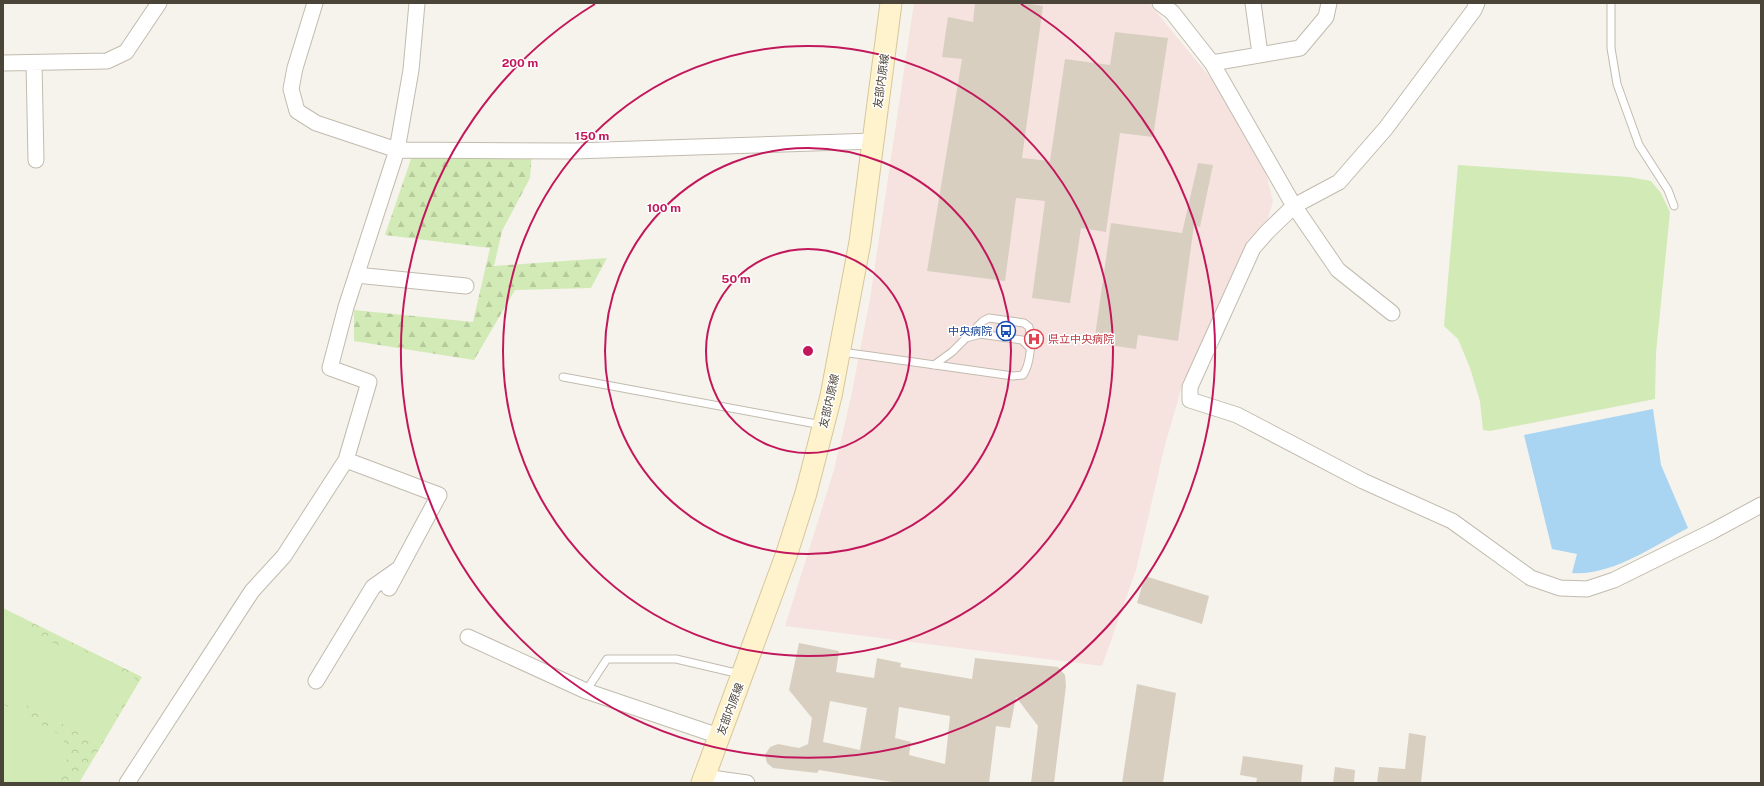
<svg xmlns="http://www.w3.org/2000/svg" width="1764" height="786" font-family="'Public Sans','Noto Sans JP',sans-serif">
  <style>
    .medical { fill: #f6e3e0 }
    .forest { fill: url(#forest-firs) }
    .park { fill: url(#park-crowns) }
    .pitch { fill: #d2eab5 }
    .water { fill: #a9d4f2 }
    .building { fill: #d8cfc1; fill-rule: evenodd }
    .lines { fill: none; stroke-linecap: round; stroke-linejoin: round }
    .lane-casing { stroke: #c2bbae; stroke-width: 9 }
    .street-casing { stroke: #c2bbae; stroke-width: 17 }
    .secondary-casing { stroke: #d6c79b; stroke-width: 23 }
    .lane { stroke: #fff; stroke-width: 7 }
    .street { stroke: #fff; stroke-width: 15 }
    .secondary { stroke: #fff3cd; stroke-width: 21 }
    .ring { fill: none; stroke: #c2185b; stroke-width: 2 }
    .labels { text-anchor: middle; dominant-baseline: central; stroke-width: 3; stroke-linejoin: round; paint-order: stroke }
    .street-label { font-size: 11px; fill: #4b4439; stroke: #fff }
    .transit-label { font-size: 11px; fill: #164399; stroke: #fff; text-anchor: end }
    .health-label { font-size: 11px; fill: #be3a42; stroke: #fff; text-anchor: start }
    .centre { fill: #c2185b; stroke: #fff; stroke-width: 2 }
    .ring-label { font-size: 12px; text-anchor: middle; font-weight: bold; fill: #c2185b; stroke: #fff; stroke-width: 3; stroke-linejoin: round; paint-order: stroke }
  </style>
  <defs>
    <pattern id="forest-firs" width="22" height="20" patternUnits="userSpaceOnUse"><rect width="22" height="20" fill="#d2eab5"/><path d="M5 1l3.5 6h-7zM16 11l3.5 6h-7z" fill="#b6ca9c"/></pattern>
    <pattern id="park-crowns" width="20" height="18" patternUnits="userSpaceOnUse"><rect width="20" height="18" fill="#d2eab5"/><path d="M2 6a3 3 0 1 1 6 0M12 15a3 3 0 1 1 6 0" fill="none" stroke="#b6ca9c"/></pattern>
  </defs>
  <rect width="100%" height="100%" fill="#f6f3ec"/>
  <path class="medical" d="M 914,3 L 1149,3 L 1213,81 L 1266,174 L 1273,201 L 1260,246 L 1184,379 L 1165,445 L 1136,570 L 1102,666 L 785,626 L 834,470 L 851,397 L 870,299 Z"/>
  <path class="forest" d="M 532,153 L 530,178 L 502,231 L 494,266 L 607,258 L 591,288 L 515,290 L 474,360 L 354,341 L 354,310 L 473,322 L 490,248 L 385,235 L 412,156 Z"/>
  <path class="park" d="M 3,608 L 142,677 L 79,783 L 3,783 Z"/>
  <path class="pitch" d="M 1458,165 L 1629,177 L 1651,181 L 1661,193 L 1670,212 L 1656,353 L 1655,399 L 1490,431 L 1483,430 L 1480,401 L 1470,368 L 1458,339 L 1444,326 Z
    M 3,613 L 63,649 L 68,642 L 136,679 L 99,744 L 28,705 L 22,709 L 3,699 Z
    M 3,704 L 63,736 L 68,758 L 51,783 L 3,783 Z"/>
  <path class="water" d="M 1653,409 L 1661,465 L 1688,528 C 1654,546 1612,576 1572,573 L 1577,554 L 1552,549 L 1524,435 Z"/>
  <path class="building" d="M 975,3 L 1023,3 L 1043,6 L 1022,158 L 1050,161 L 1065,59 L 1110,65 L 1115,32 L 1168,38 L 1153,137 L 1120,133 L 1106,232 L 1081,228 L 1070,303 L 1032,298 L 1045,201 L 1016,198 L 1005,281 L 927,271 L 962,59 L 942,57 L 948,17 L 973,22 Z
    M 1198,163 L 1213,165 L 1200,227 L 1194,225 L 1178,341 L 1138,335 L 1136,349 L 1094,343 L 1111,223 L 1182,233 Z
    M 1145,576 L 1209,596 L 1202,624 L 1137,603 Z
    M 799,643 L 839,651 L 836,672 L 874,678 L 877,658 L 901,663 L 900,667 L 972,679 L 975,658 L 1058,667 L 1065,675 L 1066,686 L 1054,783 L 1031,783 L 1038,726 L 1016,697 L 1010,728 L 996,726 L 989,783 L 899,783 L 819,770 L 817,773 L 773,768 L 767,763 L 765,755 L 770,747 L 778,744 L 799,748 L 808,744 L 812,718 L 789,690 ZM 830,701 L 867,708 L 860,750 L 823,742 ZM 899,707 L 950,716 L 945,764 L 909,755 L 911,742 L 895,738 Z
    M 1137,684 L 1176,693 L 1163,783 L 1122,783 Z
    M 1409,733 L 1426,736 L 1421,783 L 1377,783 L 1379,767 L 1405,769 Z
    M 1243,756 L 1303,765 L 1301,783 L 1256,783 L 1257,778 L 1240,775 Z
    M 1335,767 L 1355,770 L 1354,783 L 1333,783 Z"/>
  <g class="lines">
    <g class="lane-casing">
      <path id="lane" d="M 1611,3 L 1611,48 L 1617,84 L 1639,145 L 1668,190 L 1674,206
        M 966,338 L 981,334 L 987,335 L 1022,340 L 1029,347
        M 841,352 L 871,356 L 1013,376 L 1023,375 C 1031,363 1032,340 1029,327 L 1024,323 L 989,318 L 983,321 L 952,352 L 934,365
        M 563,377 L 822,425
        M 586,691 L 607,659 L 676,659 L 740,674"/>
    </g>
    <g class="street-casing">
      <path id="street" d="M 315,3 L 295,68 L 291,89 L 297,111 L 316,123 L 397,150 L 574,151 L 873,141
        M 1160,3 L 1172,12 L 1212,63 L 1294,206 L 1338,270 L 1392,313
        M 1253,3 L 1260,54
        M 1477,3 L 1474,10 L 1386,128 L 1339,182 L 1294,206 L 1267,232 L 1253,248 L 1190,387 L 1190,400 L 1237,415 L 1363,481 L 1452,521 L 1531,578 L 1560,588 L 1587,589 L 1614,580 L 1711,532 L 1761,505
        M 3,63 L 107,61 L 126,52 L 159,3
        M 34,63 L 36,160
        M 1212,63 L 1300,48 L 1326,17 L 1329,3
        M 356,275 L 466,286
        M 346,460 L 439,495 L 389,588
        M 468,637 L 586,691 L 719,736
        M 316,681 L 373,587 L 397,570
        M 704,777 L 747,783
        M 127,783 L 252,591 L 284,556 L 346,460 L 369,382 L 330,368 L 346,307 L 397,150 L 411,70 L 417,3"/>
    </g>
    <g class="secondary-casing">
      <path id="secondary" d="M 702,783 L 787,553 L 806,493 L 831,396 L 860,242 L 891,3"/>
    </g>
    <use href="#lane" class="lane"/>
    <use href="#street" class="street"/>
    <use href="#secondary" class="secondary"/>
  </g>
  <g class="ring">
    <circle cx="808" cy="351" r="102"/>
    <circle cx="808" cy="351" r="203"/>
    <circle cx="808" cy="351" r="305"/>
    <path d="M1021 4A407 407 0 1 1 595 4"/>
  </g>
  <defs>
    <g id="bus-ring" transform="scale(1)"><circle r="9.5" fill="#fff" stroke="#1a4fb4" stroke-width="1.5"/><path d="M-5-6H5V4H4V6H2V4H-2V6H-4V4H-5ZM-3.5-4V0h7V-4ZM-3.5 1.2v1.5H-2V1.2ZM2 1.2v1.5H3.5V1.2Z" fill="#1a4fb4"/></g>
    <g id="hospital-ring" transform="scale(1)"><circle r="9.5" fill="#fff" stroke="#e0444e" stroke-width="1.5"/><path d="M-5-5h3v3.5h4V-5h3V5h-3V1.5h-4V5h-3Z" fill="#e0444e"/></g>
  </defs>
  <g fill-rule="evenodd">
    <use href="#bus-ring" x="1006" y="331"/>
    <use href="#hospital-ring" x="1034" y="339"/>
  </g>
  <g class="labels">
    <g class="street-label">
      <text transform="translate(881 81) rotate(-82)">友部内原線</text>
      <text transform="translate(829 401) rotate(-77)">友部内原線</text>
      <text transform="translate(730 709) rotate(-69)">友部内原線</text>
    </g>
    <g class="transit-label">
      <text x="992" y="331">中央病院</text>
    </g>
    <g class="health-label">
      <text x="1048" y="339">県立中央病院</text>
    </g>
  </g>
  <circle cx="808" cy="351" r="6" class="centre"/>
  <g class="ring-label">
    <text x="520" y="67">200 m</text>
    <text x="592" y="140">150 m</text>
    <text x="664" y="212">100 m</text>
    <text x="736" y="283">50 m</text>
  </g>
  <rect width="1764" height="786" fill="none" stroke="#4b4439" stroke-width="8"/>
</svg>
